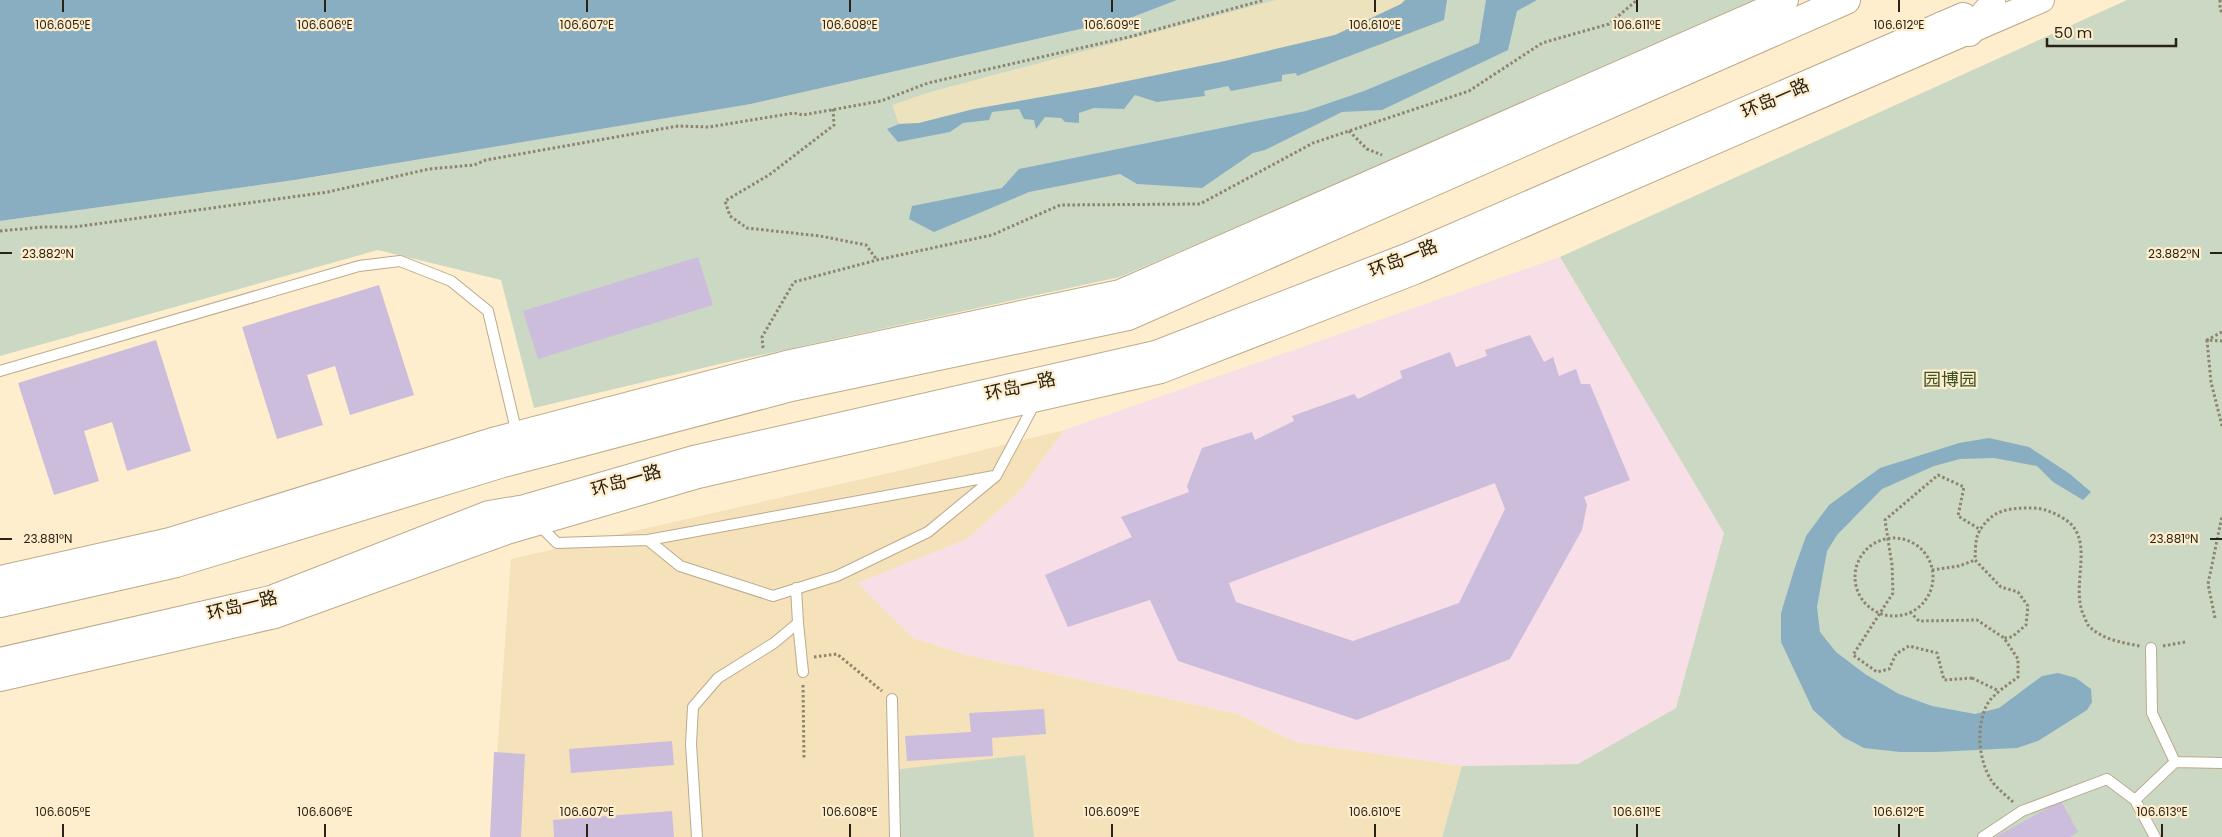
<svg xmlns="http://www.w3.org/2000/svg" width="2222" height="837" font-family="Poppins,'Noto Sans SC',sans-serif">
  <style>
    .commercial { fill: #f8dee7 }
    .built { fill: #f6e2ba }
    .green { fill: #cbd8c4 }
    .sand { fill: #ece2be }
    .water { fill: #8aaec1 }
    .building { fill: #ccbddd; fill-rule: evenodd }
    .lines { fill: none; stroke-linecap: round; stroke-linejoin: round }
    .service-casing { stroke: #bbab8c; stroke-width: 12 }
    .tertiary-casing { stroke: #bbab8c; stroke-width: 26 }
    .secondary-casing { stroke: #bbab8c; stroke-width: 30 }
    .primary-casing { stroke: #bbab8c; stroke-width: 30 }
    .path { stroke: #8f846d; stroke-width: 3; stroke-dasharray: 2.5 2.5; stroke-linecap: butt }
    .service { stroke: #fff; stroke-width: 10 }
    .tertiary { stroke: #fff; stroke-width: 24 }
    .secondary { stroke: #fff; stroke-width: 28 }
    .primary { stroke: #fff; stroke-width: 28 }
    .path-bridge { stroke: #8f846d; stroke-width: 3; stroke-dasharray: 2.5 2.5; stroke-linecap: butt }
    .ticks { fill: none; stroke: #292216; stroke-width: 2 }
    .labels { text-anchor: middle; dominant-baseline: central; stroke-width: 4.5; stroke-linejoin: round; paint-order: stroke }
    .street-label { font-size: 18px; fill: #292216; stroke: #ffeecd }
    .park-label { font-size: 18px; fill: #3b5527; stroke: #ffeecd }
    .ticks-label { font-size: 12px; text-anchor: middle; fill: #292216; stroke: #ffeecd; stroke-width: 4.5; stroke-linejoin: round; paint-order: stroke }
  </style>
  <rect width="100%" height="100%" fill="#ffeecd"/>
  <path class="commercial" d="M 1560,257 L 1724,533 L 1676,708 L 1578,764 L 1462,766 L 1295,742 L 1238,714 L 966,655 L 913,638 L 856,583 L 967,539 L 1020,491 L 1064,430 Z"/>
  <path class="built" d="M 1064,430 L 1020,491 L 967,539 L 857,583 L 913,638 L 966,655 L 1238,714 L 1295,742 L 1462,766 L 1442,837 L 491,837 L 511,559 L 902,470 Z"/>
  <path class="green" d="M 1177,0 L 1760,0 L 1460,132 L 1120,277 L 724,363 L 534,408 L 501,280 L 378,250 L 0,356 L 0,221 L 296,180 L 751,104 L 1133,17 Z
    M 2127,0 L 2222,0 L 2222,837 L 1442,837 L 1462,766 L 1578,764 L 1676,708 L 1724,533 L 1560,257 Z
    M 1025,755 L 1034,837 L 900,837 L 892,770 Z"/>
  <path class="sand" d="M 1276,0 L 1405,0 L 1401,4 L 1335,35 L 1225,61 L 1098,87 L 974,109 L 919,123 L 899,124 L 892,105 L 930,92 Z"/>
  <path class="water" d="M 0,0 L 1177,0 L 1133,17 L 751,104 L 295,180 L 0,221 Z
    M 1405,0 L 1447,0 L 1444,20 L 1297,76 L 1296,73 L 1282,75 L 1282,81 L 1231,91 L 1228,86 L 1204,91 L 1205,96 L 1157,102 L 1135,95 L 1124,109 L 1094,108 L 1079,113 L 1079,123 L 1065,122 L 1061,118 L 1045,117 L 1036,129 L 1034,120 L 1024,119 L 1019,109 L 992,112 L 989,120 L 963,123 L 950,132 L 898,142 L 887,129 L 899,124 L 919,123 L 974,109 L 1098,87 L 1225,61 L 1335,35 L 1401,4 Z
    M 1486,0 L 1537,0 L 1517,11 L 1508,50 L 1382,110 L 1342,112 L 1265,150 L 1253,153 L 1202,188 L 1137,184 L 1120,174 L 1029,192 L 934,232 L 909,219 L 912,206 L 1002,188 L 1019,169 L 1306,111 L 1364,91 L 1479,43 Z
    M 1989,438 L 2029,447 L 2070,474 L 2091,492 L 2083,500 L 2053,482 L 2037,466 L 1994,458 L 1960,459 L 1934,466 L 1882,489 L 1837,535 L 1827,551 L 1817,607 L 1820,632 L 1836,652 L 1865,674 L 1899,694 L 1932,706 L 1975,714 L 1999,708 L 2042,676 L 2058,673 L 2076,678 L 2091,689 L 2092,702 L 2087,710 L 2038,741 L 2017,748 L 1936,752 L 1900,752 L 1864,748 L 1843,737 L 1813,710 L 1781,642 L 1781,613 L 1795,567 L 1806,536 L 1829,505 L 1880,468 L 1959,443 Z"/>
  <path class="building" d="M 698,257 L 713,305 L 538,359 L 523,311 Z
    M 379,285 L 414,395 L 350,415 L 335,366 L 307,375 L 323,425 L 277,439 L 242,327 Z
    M 1530,335 L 1544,362 L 1553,357 L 1559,376 L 1576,369 L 1581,384 L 1590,384 L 1630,480 L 1584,497 L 1587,505 L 1582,530 L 1510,659 L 1357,720 L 1178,661 L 1150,600 L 1068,627 L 1045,575 L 1132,537 L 1121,517 L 1189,492 L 1187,486 L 1202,448 L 1252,432 L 1255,440 L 1294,421 L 1292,416 L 1354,394 L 1358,399 L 1402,378 L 1400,371 L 1450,352 L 1456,367 L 1487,356 L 1485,350 ZM 1495,483 L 1505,509 L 1459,603 L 1353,641 L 1236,602 L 1229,583 Z
    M 156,340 L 191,451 L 127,471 L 112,422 L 84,431 L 99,481 L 54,495 L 18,383 Z
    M 1044,709 L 1046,734 L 992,738 L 993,756 L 907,761 L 905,736 L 971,732 L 969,713 Z
    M 672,741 L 674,765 L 571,773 L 569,749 Z
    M 494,752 L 525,754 L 521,837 L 490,837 Z
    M 2061,801 L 2078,832 L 2070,837 L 1997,837 L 1997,836 Z
    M 672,811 L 674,837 L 554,837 L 553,820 Z"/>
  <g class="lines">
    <g class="service-casing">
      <path id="service" d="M 0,371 L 359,266 L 400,261 L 451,281 L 488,311 L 517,434
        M 537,523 L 557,543 L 648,540 L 680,566 L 773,596 L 837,576 L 928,532 L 996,476 L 1035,403
        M 648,540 L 994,476
        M 798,623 L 803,672
        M 2151,648 L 2152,713 L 2175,762
        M 892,699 L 895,837
        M 697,837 L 691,744 L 693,707 L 718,678 L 774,643 L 798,623 L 796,588
        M 1983,837 L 2022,811 L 2107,779 L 2135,800
        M 2155,837 L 2135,800 L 2175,762 L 2222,763"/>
    </g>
    <g class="tertiary-casing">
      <path id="tertiary" d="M 0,578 L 170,540 L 496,439 L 786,363 L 1120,292 L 1786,0
        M 0,679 L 275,616 L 507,532 L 698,476 L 1161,371 L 1415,272 L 2042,0"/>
    </g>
    <g class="secondary-casing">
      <path id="secondary" d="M 0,603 L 176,563 L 503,463 L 791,387 L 1128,316 L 1846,0
        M 0,662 L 271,600 L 489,515 L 525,509 L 694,460 L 1156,355 L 1409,257 L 1963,17"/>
    </g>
    <g class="primary-casing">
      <path id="primary" d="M 1942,26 L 1969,32 L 1992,6"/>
    </g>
    <path class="path" d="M 2220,0 L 2220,9 L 2222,13
      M 833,109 L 834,125 L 769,175 L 725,201 L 730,216 L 747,228 L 820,236 L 866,245 L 877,260
      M 1349,131 L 1367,149 L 1382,155
      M 0,231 L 43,227 L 74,227 L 328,192 L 429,169 L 474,165 L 486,160 L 678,126 L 709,127 L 794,113 L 803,115 L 881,101 L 928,83 L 1133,36 L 1264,0
      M 2222,332 L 2207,340 L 2222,341
      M 2207,340 L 2211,382 L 2222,426
      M 763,348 L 762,337 L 794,282 L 877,260 L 992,235 L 1060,205 L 1200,204 L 1313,143 L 1469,91 L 1542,43 L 1609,24 L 1637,0
      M1855 577a39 39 0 1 1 78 0a39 39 0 1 1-78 0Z
      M 1932,570 L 1959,566 L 1975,560
      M 1910,612 L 1919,621 L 1977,620 L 2004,638
      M 2215,618 L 2208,584 L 2222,516
      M 2163,646 L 2185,642
      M 814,657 L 837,654 L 882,691
      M 1972,678 L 1999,691
      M 803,685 L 804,760
      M 2013,802 C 2006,795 1996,788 1991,780 C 1979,760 1976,731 1985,709 C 1990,695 2007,686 2018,677 L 2018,659 L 2004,638 L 2012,637 L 2026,625 L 2028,606 L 2018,592 L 2001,587 L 1975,560 C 1976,541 1974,534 1989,519 C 2001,508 2017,508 2032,508 C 2043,508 2052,512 2061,517 C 2098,536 2070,582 2083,614 C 2085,617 2086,622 2088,625 C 2100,639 2123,643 2140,646"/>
    <use href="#service" class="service"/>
    <use href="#tertiary" class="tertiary"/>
    <use href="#secondary" class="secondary"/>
    <use href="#primary" class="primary"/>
    <path class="path-bridge" d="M 1972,678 L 1944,680 L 1937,653 L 1909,646 L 1896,654 L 1889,669 L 1877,672 L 1853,655 L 1893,593 L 1892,565 L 1885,520 L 1938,475 L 1964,487 L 1958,516 L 1981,530"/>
  </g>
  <path class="ticks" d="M 63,0 L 63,12M 325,0 L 325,12M 587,0 L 587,12M 850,0 L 850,12M 1112,0 L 1112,12M 1375,0 L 1375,12M 1637,0 L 1637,12M 1899,0 L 1899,12M 0,253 L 12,253M 2210,253 L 2222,253M 0,539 L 12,539M 2210,539 L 2222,539M 63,824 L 63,837M 325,824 L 325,837M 587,824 L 587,837M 850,824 L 850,837M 1112,824 L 1112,837M 1375,824 L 1375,837M 1637,824 L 1637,837M 1899,824 L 1899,837M 2162,824 L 2162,837"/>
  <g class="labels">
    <g class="street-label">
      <text transform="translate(1775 98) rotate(-24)">环岛一路</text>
      <text transform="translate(1403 258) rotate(-22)">环岛一路</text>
      <text transform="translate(1020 386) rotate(-13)">环岛一路</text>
      <text transform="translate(626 480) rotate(-16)">环岛一路</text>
      <text transform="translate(242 605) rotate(-14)">环岛一路</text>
    </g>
    <g class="park-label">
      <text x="1950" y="379">园博园</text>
    </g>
  </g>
  <g class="ticks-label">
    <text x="63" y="29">106.605°E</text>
    <text x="325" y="29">106.606°E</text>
    <text x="587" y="29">106.607°E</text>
    <text x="850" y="29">106.608°E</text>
    <text x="1112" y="29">106.609°E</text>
    <text x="1375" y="29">106.610°E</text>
    <text x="1637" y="29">106.611°E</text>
    <text x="1899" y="29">106.612°E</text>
    <text x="48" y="258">23.882°N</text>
    <text x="2174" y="258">23.882°N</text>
    <text x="48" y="543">23.881°N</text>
    <text x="2174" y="543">23.881°N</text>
    <text x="63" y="816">106.605°E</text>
    <text x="325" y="816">106.606°E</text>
    <text x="587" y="816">106.607°E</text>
    <text x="850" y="816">106.608°E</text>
    <text x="1112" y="816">106.609°E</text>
    <text x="1375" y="816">106.610°E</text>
    <text x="1637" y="816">106.611°E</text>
    <text x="1899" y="816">106.612°E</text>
    <text x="2162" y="816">106.613°E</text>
  </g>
  <path d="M2047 38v8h129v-8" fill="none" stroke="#292216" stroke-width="2.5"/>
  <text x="2054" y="38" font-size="15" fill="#292216" stroke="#ffeecd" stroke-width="4" paint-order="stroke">50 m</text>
</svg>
